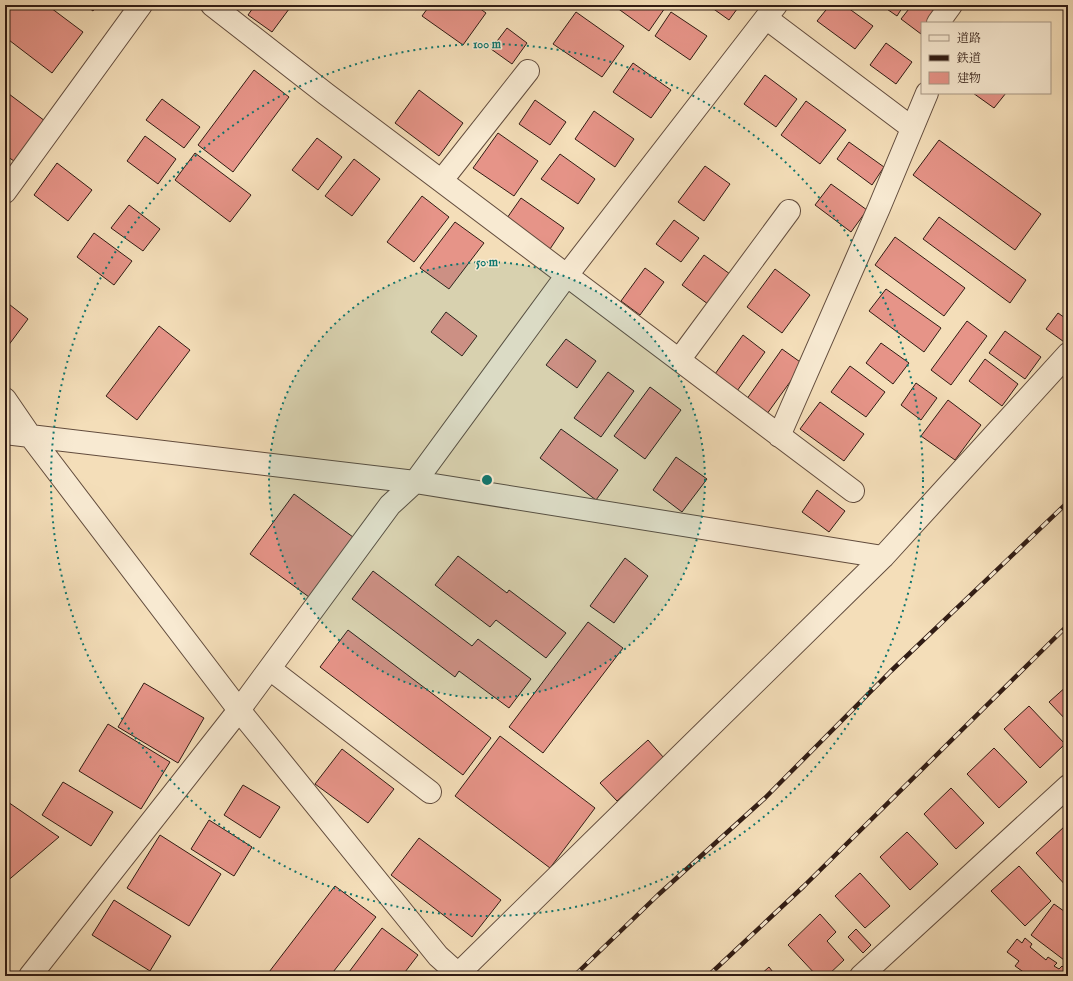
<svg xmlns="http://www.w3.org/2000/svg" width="1073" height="981" font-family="'IM FELL English','Noto Serif JP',serif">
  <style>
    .building { fill: #e69488; stroke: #311c14 }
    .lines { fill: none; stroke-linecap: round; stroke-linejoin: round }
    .minor-casing { stroke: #624c3d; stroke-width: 24 }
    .minor { stroke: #f8ead2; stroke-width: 22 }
    .rail-casing { stroke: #311c14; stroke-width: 4.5 }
    .rail { stroke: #f8ead2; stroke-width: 3; stroke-dasharray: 9; stroke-linecap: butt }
    .ring { fill: none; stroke: #0f766e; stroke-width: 2; stroke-dasharray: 2 4 }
    .centre { fill: #0f766e; stroke: #f8ead2; stroke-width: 2 }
    .ring-label { font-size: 12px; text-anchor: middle; font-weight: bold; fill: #0f766e; stroke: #f8ead2; stroke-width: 3; stroke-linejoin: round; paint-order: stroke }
  </style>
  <rect width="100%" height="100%" fill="#f4deb9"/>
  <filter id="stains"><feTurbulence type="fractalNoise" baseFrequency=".005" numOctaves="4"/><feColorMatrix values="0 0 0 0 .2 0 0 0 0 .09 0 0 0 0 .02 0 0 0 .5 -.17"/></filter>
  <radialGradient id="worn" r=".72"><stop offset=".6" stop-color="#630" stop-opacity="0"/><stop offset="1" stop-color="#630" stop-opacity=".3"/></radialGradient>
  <path class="building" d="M 5,5 L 13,5 L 17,8 L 20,5 L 47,5 L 83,32 L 52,73 L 5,37 Z
    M 85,5 L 97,5 L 93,11 Z
    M 255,5 L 292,5 L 272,32 L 248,15 Z
    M 430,5 L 475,5 L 486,13 L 463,45 L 422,16 Z
    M 613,5 L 667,5 L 649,31 Z
    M 708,5 L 740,5 L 729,20 Z
    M 830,5 L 844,5 L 873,26 L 855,49 L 817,21 Z
    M 881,5 L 904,5 L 897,16 Z
    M 912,5 L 942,5 L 929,23 L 922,23 L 921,34 L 901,19 Z
    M 576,12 L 624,46 L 602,77 L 553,44 Z
    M 671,12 L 707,36 L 690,60 L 655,36 Z
    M 507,28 L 527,43 L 512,64 L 491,49 Z
    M 886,43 L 912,62 L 896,84 L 870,65 Z
    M 633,63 L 671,90 L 651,118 L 613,92 Z
    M 254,70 L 289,97 L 233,172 L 198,145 Z
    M 765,75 L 797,99 L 776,127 L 744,104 Z
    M 419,90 L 463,123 L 439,156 L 395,123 Z
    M 5,91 L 45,121 L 14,161 L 5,155 Z
    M 973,93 L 1006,93 L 994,108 Z
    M 162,99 L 200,127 L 184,148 L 146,120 Z
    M 535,100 L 566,122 L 550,145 L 519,124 Z
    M 806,101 L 846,130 L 820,164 L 781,135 Z
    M 594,111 L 634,139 L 615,167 L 575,139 Z
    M 498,133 L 538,161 L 514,196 L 473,168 Z
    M 145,136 L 176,159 L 158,184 L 127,161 Z
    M 317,138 L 342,157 L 318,190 L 292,170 Z
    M 939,140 L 1041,214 L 1015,250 L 913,175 Z
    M 849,142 L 884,167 L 872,185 L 837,159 Z
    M 195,153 L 251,195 L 230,222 L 175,180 Z
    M 560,154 L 595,179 L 578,204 L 541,179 Z
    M 354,159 L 380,179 L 352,216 L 325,196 Z
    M 57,163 L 92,190 L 68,221 L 34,195 Z
    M 705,166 L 730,184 L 704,221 L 678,202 Z
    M 831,184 L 867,210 L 851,232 L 815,205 Z
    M 422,196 L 449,217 L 414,262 L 387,242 Z
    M 521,198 L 564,228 L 550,249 L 507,218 Z
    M 129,205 L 160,229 L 143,251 L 111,228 Z
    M 939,217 L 1026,280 L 1010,303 L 923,239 Z
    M 674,220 L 699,238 L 681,262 L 656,244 Z
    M 455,222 L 484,243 L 449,289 L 420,268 Z
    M 94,233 L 132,261 L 114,285 L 77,257 Z
    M 895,237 L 965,288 L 944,316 L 875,265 Z
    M 704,255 L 734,277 L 712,307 L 682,285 Z
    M 645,268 L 664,282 L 640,315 L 621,301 Z
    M 775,269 L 810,295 L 782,333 L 747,307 Z
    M 886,289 L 941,328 L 924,352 L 869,311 Z
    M 5,301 L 28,319 L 5,350 Z
    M 446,312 L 477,336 L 462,356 L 431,332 Z
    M 1058,313 L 1068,320 L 1067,344 L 1046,329 Z
    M 967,321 L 987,336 L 951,385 L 931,370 Z
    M 159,326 L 190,350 L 137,420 L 106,396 Z
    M 1005,331 L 1041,357 L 1025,379 L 989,353 Z
    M 743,335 L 765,352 L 737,391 L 715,374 Z
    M 566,339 L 596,361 L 577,388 L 546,365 Z
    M 881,343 L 909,363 L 893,384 L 866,363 Z
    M 782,349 L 803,364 L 764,418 L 744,403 Z
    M 985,359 L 1018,384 L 1002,406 L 969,381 Z
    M 850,366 L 885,392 L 866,417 L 831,392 Z
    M 608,372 L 634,391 L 601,437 L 574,418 Z
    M 916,383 L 937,398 L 921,420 L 901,405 Z
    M 650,387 L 681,410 L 645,459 L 614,436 Z
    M 948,400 L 981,425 L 955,460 L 921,436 Z
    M 820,402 L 864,434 L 844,461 L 800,429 Z
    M 561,429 L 618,470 L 596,500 L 540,458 Z
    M 676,457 L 707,479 L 682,512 L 653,490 Z
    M 817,490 L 845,511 L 829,532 L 802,512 Z
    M 294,494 L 353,537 L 309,597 L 250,554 Z
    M 458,556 L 507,593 L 509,590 L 566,633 L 546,658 L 496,620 L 490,627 L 435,585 Z
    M 625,558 L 648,576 L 614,623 L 590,606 Z
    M 373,571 L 472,646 L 478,639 L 531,679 L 509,708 L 459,671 L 455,677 L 352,599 Z
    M 588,622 L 623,648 L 543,753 L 509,727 Z
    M 348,630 L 491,738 L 463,775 L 320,667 Z
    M 144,683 L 204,718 L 178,763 L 118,727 Z
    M 1068,685 L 1068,722 L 1049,702 Z
    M 1029,706 L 1065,744 L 1040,768 L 1004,729 Z
    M 108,724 L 170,762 L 141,809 L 79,771 Z
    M 500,736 L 595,808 L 550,868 L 455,796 Z
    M 648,740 L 664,758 L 617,801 L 600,783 Z
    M 994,748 L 1027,782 L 999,808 L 967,774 Z
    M 342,749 L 394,789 L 368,823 L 315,784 Z
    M 63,782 L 113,812 L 91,846 L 42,815 Z
    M 243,785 L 280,807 L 260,838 L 224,815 Z
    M 951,788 L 984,823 L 956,849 L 924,814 Z
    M 5,800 L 59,837 L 5,883 Z
    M 209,820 L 252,847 L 234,876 L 191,849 Z
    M 1065,826 L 1068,830 L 1068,888 L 1036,853 Z
    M 907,832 L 938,864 L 910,890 L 880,857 Z
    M 160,835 L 221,874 L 189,926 L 127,888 Z
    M 419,838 L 501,900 L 472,937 L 391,875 Z
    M 1019,866 L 1051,901 L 1025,926 L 991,891 Z
    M 860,873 L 890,906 L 865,928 L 835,896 Z
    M 335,886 L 376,917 L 330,976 L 266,976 Z
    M 114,900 L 171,936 L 150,971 L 92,935 Z
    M 1054,904 L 1068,914 L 1068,963 L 1031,935 Z
    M 820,914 L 836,932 L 827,941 L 844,960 L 827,976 L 817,976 L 788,945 Z
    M 382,928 L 418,955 L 402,976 L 346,976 Z
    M 856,929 L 871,945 L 863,953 L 848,937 Z
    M 1025,938 L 1032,944 L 1030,947 L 1046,960 L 1048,957 L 1057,963 L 1054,966 L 1059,969 L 1062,966 L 1068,971 L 1066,974 L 1068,976 L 1029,976 L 1015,966 L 1019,961 L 1007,952 L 1017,939 L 1022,943 Z
    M 769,967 L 776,976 L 759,976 Z"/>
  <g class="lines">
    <g class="minor-casing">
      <path id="minor" d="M 212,5 L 326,94 L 853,491
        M 766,18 L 912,128
        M 938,23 L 951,5
        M 442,180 L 528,71
        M 5,192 L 141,5
        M 679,360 L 789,211
        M 5,399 L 31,437 L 239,710 L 438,956 L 458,974
        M 5,433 L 415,482 L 883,557
        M 779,436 L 879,208 L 927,93
        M 270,669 L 430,792
        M 30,976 L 239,710 L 390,505 L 415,482 L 567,275 L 776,5
        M 456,976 L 883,557 L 1068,354
        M 861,976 L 1068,786"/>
    </g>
    <use href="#minor" class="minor"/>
    <g class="rail-casing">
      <path id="rail" d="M 574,976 L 658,895 L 765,798 L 891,671 L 1068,502
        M 708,976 L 804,886 L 1068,625"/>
    </g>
    <use href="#rail" class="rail"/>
  </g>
  <circle cx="487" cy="480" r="218" fill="#0f766e" fill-opacity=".12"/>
  <g class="ring">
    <circle cx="487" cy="480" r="218"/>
    <circle cx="487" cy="480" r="436"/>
  </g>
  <circle cx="487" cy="480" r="6" class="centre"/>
  <g class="ring-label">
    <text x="487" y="48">100 m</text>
    <text x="487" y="266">50 m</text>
  </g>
  <rect width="1073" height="981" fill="none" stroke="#f4deb9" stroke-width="20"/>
  <rect x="6" y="6" width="1061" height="969" fill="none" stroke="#311c14" stroke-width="2"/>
  <rect x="10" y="10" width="1053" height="961" fill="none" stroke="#311c14"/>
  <rect x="921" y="22" width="130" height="72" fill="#f8ead2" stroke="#a89886"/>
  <rect x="929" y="35" width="20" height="6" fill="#f8ead2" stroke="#a89886"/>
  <text x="957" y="42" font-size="12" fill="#311c14">道路</text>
  <rect x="929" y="55" width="20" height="6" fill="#311c14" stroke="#a89886"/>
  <text x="957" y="62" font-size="12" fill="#311c14">鉄道</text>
  <rect x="929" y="72" width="20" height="12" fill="#e69488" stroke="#a89886"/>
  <text x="957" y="82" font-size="12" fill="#311c14">建物</text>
  <rect width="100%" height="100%" filter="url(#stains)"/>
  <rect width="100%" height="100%" fill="url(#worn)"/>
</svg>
